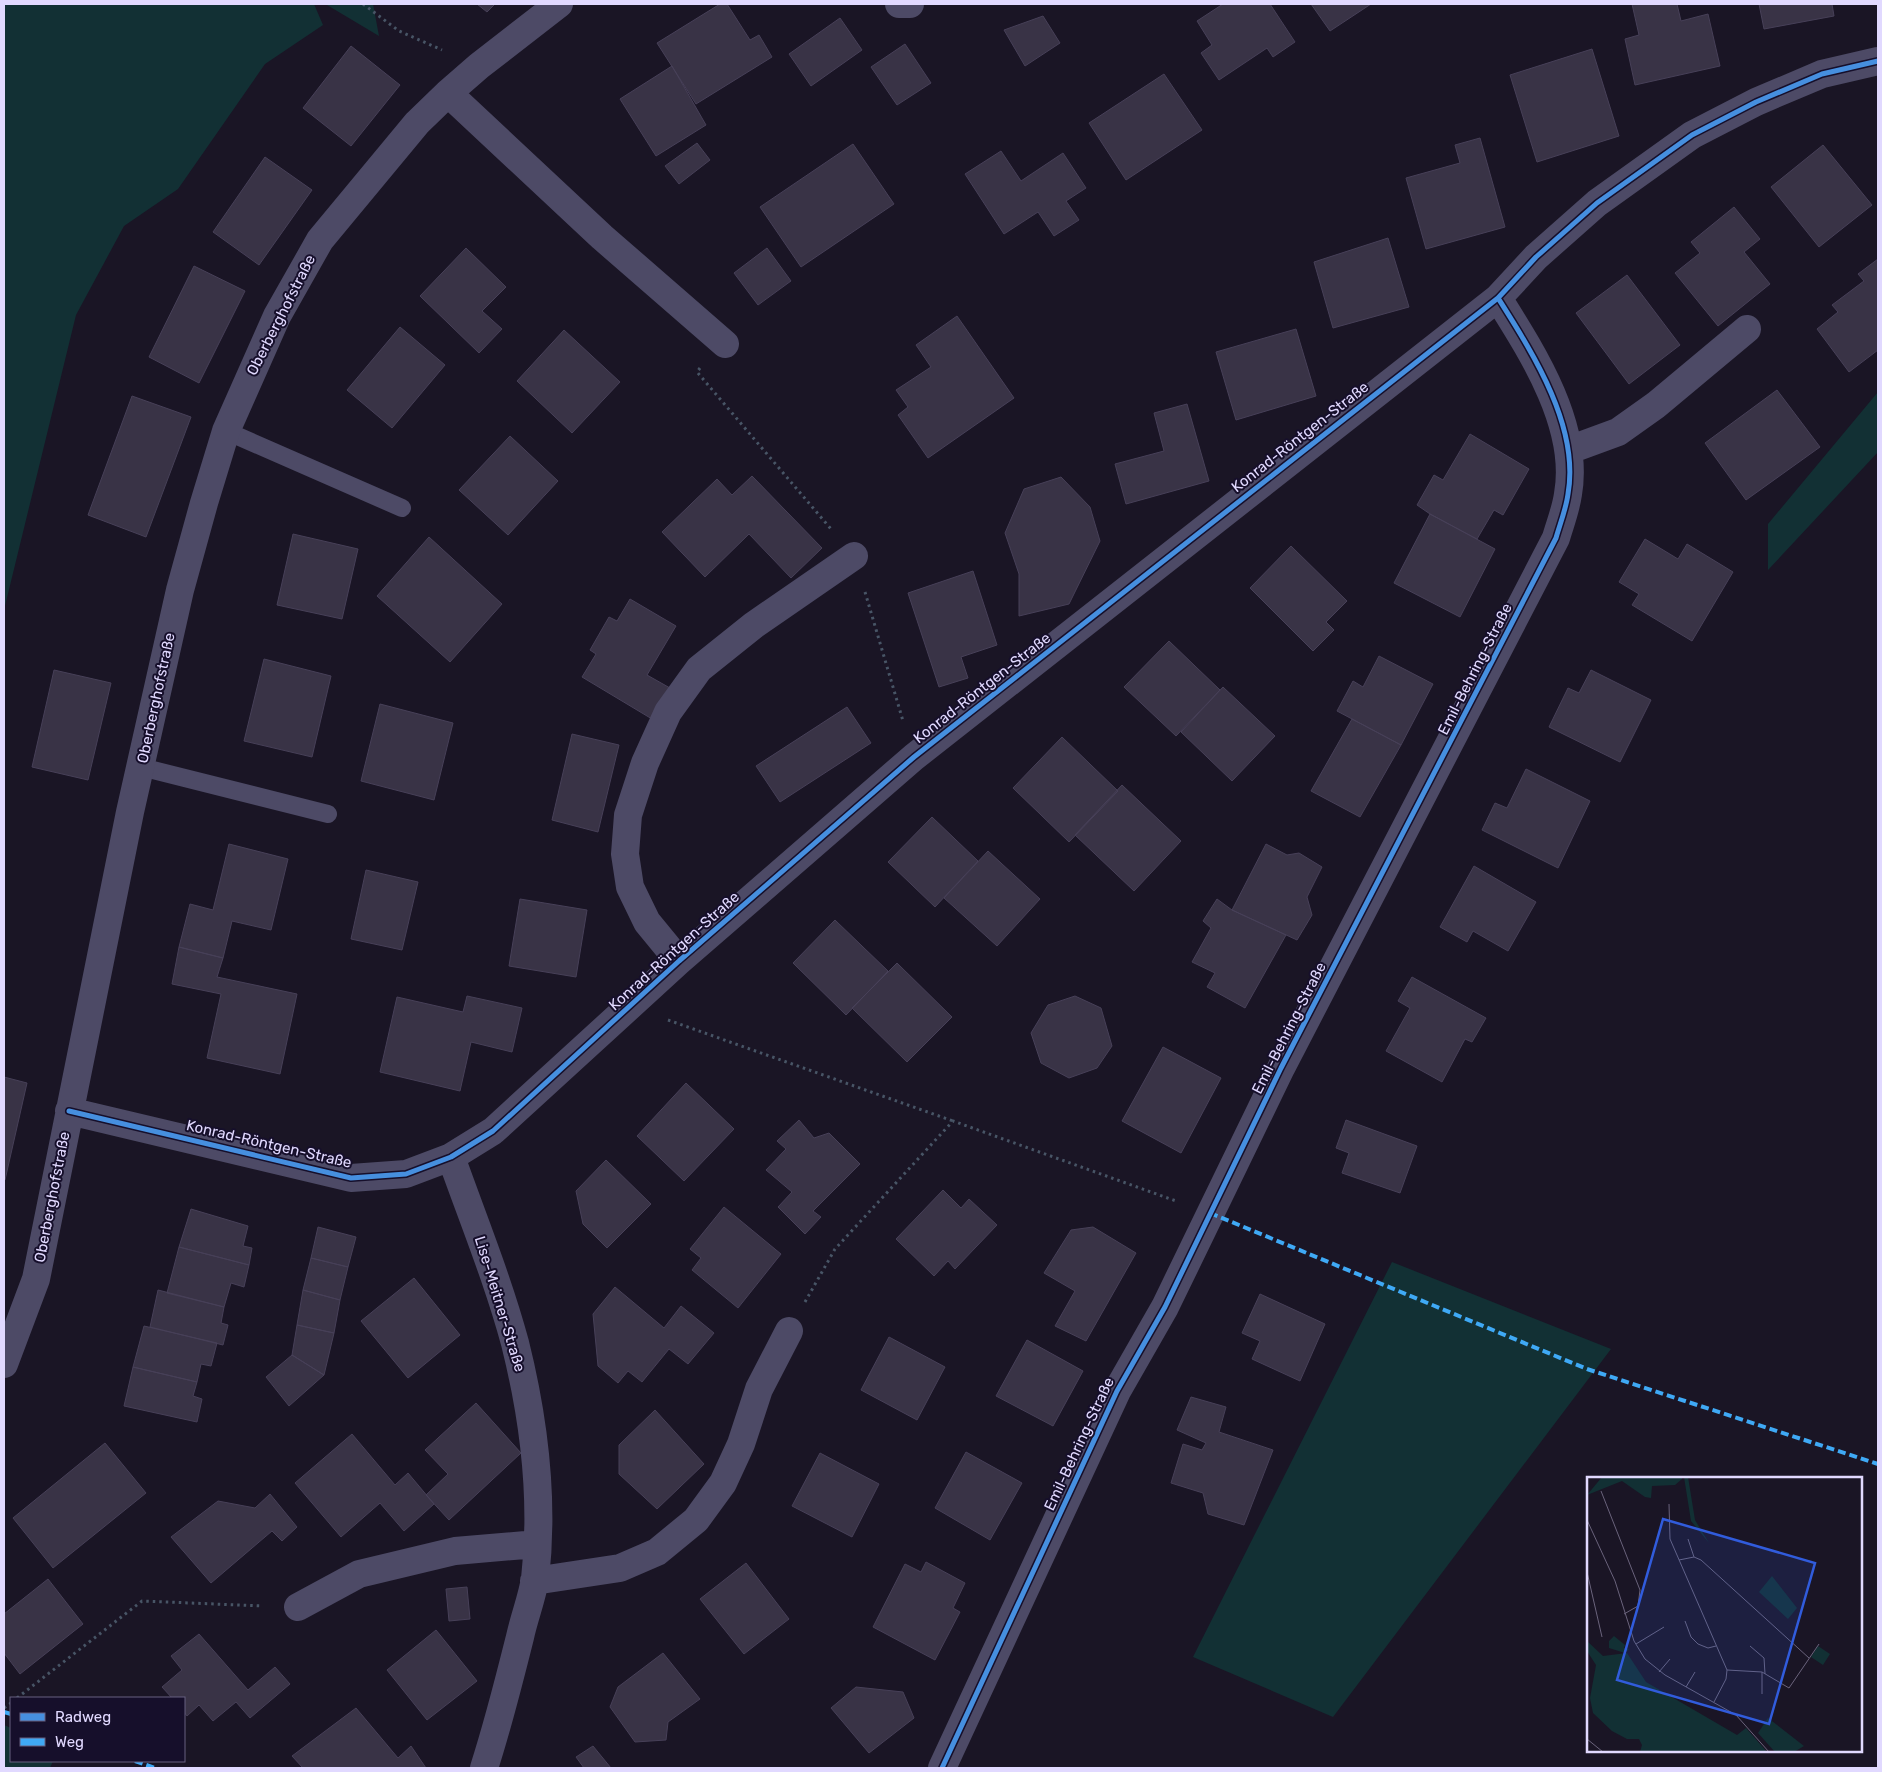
<svg xmlns="http://www.w3.org/2000/svg" width="1882" height="1772" font-family="Rubik,sans-serif">
  <style>
    .green { fill: #123034 }
    .building { fill: #393346; stroke: #474058 }
    .lines { fill: none; stroke-linecap: round; stroke-linejoin: round }
    .path { stroke: #485566; stroke-width: 3; stroke-dasharray: 2.5 4; stroke-linecap: butt }
    .lane { stroke: #4d4a66; stroke-width: 18 }
    .street { stroke: #4d4a66; stroke-width: 28 }
    .quiet { stroke: #3fa9f5; stroke-width: 4; stroke-dasharray: 8 4; stroke-linecap: butt }
    .cycleway-casing { stroke: #160f2b; stroke-width: 8 }
    .cycleway { stroke: #468fdf; stroke-width: 5 }
    .labels { text-anchor: middle; dominant-baseline: central; stroke-width: 4; stroke-linejoin: round; paint-order: stroke }
    .street-label { font-size: 15px; fill: #e1d9ff; stroke: #160f2b }
    .inset-road { fill: none; stroke: #6a637c; stroke-width: 1 }
    .view { fill: #315cdc; fill-opacity: 0.15; stroke: #315cdc; stroke-width: 2.5 }
    .inset-edge { fill: none; stroke: #e1d9ff; stroke-width: 2.5 }
  </style>
  <rect width="100%" height="100%" fill="#1a1525"/>
  <path class="green" d="M 4,4 L 314,4 L 323,25 L 265,64 L 178,189 L 124,226 L 76,315 L 4,610 Z
    M 326,4 L 373,4 L 379,36 L 327,5 Z
    M 1878,392 L 1878,452 L 1768,570 L 1768,524 Z
    M 1392,1262 L 1611,1349 L 1333,1717 L 1193,1657 Z
    M 4,1725 L 11,1728 L 11,1761 L 53,1761 L 50,1768 L 4,1768 Z"/>
  <path class="building" d="M 477,4 L 495,4 L 487,12 Z
    M 720,4 L 727,4 L 750,40 L 759,35 L 772,57 L 696,104 L 657,43 Z
    M 1223,4 L 1270,4 L 1295,42 L 1273,57 L 1267,48 L 1219,80 L 1201,53 L 1212,45 L 1197,21 Z
    M 1311,4 L 1371,4 L 1330,31 Z
    M 1632,4 L 1677,4 L 1681,21 L 1708,14 L 1720,66 L 1635,85 L 1625,39 L 1639,35 Z
    M 1759,4 L 1832,4 L 1834,16 L 1764,29 Z
    M 1043,16 L 1060,43 L 1025,66 L 1004,30 Z
    M 840,18 L 862,50 L 811,86 L 789,54 Z
    M 905,44 L 931,83 L 897,105 L 871,67 Z
    M 351,46 L 400,85 L 351,146 L 303,108 Z
    M 1592,49 L 1619,136 L 1537,162 L 1510,75 Z
    M 672,66 L 706,125 L 656,156 L 620,99 Z
    M 1164,74 L 1202,130 L 1126,180 L 1089,123 Z
    M 1480,138 L 1505,227 L 1426,249 L 1406,178 L 1460,163 L 1455,145 Z
    M 697,143 L 710,160 L 679,184 L 665,166 Z
    M 853,144 L 894,204 L 801,267 L 760,207 Z
    M 1823,145 L 1872,205 L 1819,247 L 1771,187 Z
    M 1001,151 L 1021,181 L 1063,153 L 1086,188 L 1066,201 L 1079,220 L 1054,236 L 1038,212 L 1004,234 L 965,174 Z
    M 265,157 L 312,190 L 259,265 L 213,232 Z
    M 1734,207 L 1760,239 L 1744,252 L 1770,284 L 1718,326 L 1675,273 L 1700,253 L 1691,242 Z
    M 1388,238 L 1409,307 L 1333,328 L 1314,262 Z
    M 466,248 L 506,287 L 482,311 L 502,329 L 479,353 L 420,296 Z
    M 767,248 L 791,281 L 758,305 L 734,273 Z
    M 1878,259 L 1878,350 L 1849,372 L 1817,329 L 1838,312 L 1832,305 L 1864,281 L 1858,274 Z
    M 194,266 L 245,291 L 199,383 L 149,357 Z
    M 1627,275 L 1680,345 L 1629,384 L 1576,313 Z
    M 957,316 L 1014,398 L 928,458 L 898,415 L 908,407 L 896,390 L 931,367 L 916,345 Z
    M 400,327 L 445,365 L 392,428 L 347,390 Z
    M 1296,329 L 1316,396 L 1236,420 L 1216,352 Z
    M 564,330 L 620,382 L 572,433 L 517,381 Z
    M 1777,390 L 1820,447 L 1746,500 L 1705,443 Z
    M 132,396 L 191,417 L 146,537 L 88,515 Z
    M 1187,404 L 1209,481 L 1126,504 L 1115,464 L 1164,451 L 1154,413 Z
    M 1470,434 L 1529,469 L 1503,515 L 1494,510 L 1477,539 L 1430,514 L 1417,505 L 1434,475 L 1443,480 Z
    M 510,436 L 558,481 L 508,535 L 459,490 Z
    M 752,476 L 822,548 L 791,578 L 749,534 L 705,577 L 662,532 L 717,479 L 732,495 Z
    M 1061,477 L 1090,507 L 1100,541 L 1069,604 L 1019,616 L 1019,574 L 1005,533 L 1024,489 Z
    M 1430,514 L 1495,549 L 1460,617 L 1394,583 Z
    M 293,534 L 358,549 L 342,619 L 277,605 Z
    M 429,537 L 502,604 L 450,662 L 377,596 Z
    M 1645,539 L 1678,559 L 1687,544 L 1733,572 L 1692,641 L 1632,605 L 1639,594 L 1619,582 Z
    M 1291,546 L 1347,601 L 1326,622 L 1334,630 L 1313,651 L 1250,588 Z
    M 973,571 L 997,645 L 961,657 L 968,678 L 939,687 L 908,593 Z
    M 630,599 L 676,626 L 647,675 L 670,688 L 652,719 L 582,677 L 596,654 L 590,650 L 609,617 L 617,621 Z
    M 1169,641 L 1220,690 L 1176,736 L 1124,687 Z
    M 1379,656 L 1433,684 L 1401,745 L 1337,711 L 1353,681 L 1363,687 Z
    M 264,659 L 331,676 L 312,757 L 244,741 Z
    M 54,670 L 111,683 L 88,780 L 32,767 Z
    M 1591,670 L 1651,700 L 1620,762 L 1549,727 L 1568,688 L 1579,693 Z
    M 1223,687 L 1275,736 L 1232,781 L 1181,732 Z
    M 380,704 L 453,723 L 434,800 L 361,781 Z
    M 847,707 L 871,743 L 780,802 L 756,766 Z
    M 1352,719 L 1401,745 L 1360,817 L 1311,791 Z
    M 572,734 L 619,745 L 598,832 L 552,820 Z
    M 1062,737 L 1118,791 L 1069,842 L 1013,788 Z
    M 1526,769 L 1590,801 L 1558,868 L 1482,830 L 1495,803 L 1507,808 Z
    M 1122,785 L 1181,841 L 1134,891 L 1075,835 Z
    M 932,817 L 978,861 L 935,907 L 888,862 Z
    M 229,844 L 288,859 L 271,930 L 232,921 L 223,958 L 179,947 L 190,904 L 213,910 Z
    M 1266,844 L 1287,855 L 1299,853 L 1322,867 L 1307,897 L 1312,915 L 1297,940 L 1232,910 Z
    M 988,851 L 1040,899 L 997,946 L 944,898 Z
    M 1474,866 L 1536,902 L 1508,951 L 1473,931 L 1467,942 L 1440,927 Z
    M 366,870 L 418,882 L 402,950 L 351,939 Z
    M 520,899 L 587,910 L 576,977 L 509,966 Z
    M 1217,899 L 1232,910 L 1286,935 L 1245,1008 L 1207,987 L 1215,973 L 1192,962 L 1211,928 L 1203,921 Z
    M 835,920 L 888,971 L 846,1015 L 793,963 Z
    M 179,947 L 223,958 L 217,977 L 297,994 L 280,1074 L 207,1058 L 221,994 L 172,984 Z
    M 897,963 L 952,1017 L 907,1062 L 852,1008 Z
    M 1412,977 L 1486,1018 L 1472,1042 L 1465,1039 L 1442,1082 L 1386,1051 L 1410,1008 L 1398,1001 Z
    M 467,996 L 522,1008 L 512,1052 L 471,1042 L 460,1091 L 380,1072 L 397,997 L 463,1012 Z
    M 1075,996 L 1101,1008 L 1112,1046 L 1097,1068 L 1069,1078 L 1041,1063 L 1031,1033 L 1048,1005 Z
    M 1163,1047 L 1221,1078 L 1181,1153 L 1122,1121 Z
    M 4,1077 L 27,1083 L 5,1180 L 4,1180 Z
    M 686,1083 L 734,1129 L 684,1181 L 637,1136 Z
    M 799,1120 L 814,1138 L 829,1133 L 860,1164 L 813,1211 L 821,1217 L 805,1234 L 778,1207 L 792,1192 L 766,1170 L 786,1149 L 777,1141 Z
    M 1346,1120 L 1417,1146 L 1400,1193 L 1342,1173 L 1349,1153 L 1336,1148 Z
    M 606,1160 L 651,1204 L 607,1248 L 583,1224 L 576,1191 Z
    M 943,1190 L 961,1208 L 969,1199 L 997,1225 L 955,1269 L 948,1261 L 934,1276 L 896,1239 Z
    M 724,1207 L 781,1254 L 738,1308 L 692,1270 L 701,1258 L 690,1249 Z
    M 191,1209 L 248,1226 L 243,1246 L 252,1248 L 249,1265 L 179,1247 Z
    M 318,1227 L 356,1237 L 348,1267 L 311,1258 Z
    M 1093,1227 L 1136,1253 L 1086,1341 L 1055,1326 L 1075,1291 L 1044,1273 L 1071,1230 Z
    M 179,1247 L 249,1265 L 244,1287 L 231,1283 L 224,1307 L 167,1293 Z
    M 311,1258 L 348,1267 L 340,1300 L 303,1290 Z
    M 414,1278 L 460,1335 L 408,1378 L 361,1321 Z
    M 615,1287 L 664,1328 L 681,1306 L 714,1333 L 688,1364 L 669,1349 L 642,1382 L 628,1371 L 618,1383 L 598,1366 L 593,1314 Z
    M 158,1290 L 224,1307 L 221,1323 L 228,1325 L 223,1345 L 150,1327 Z
    M 303,1290 L 340,1300 L 334,1333 L 297,1325 Z
    M 1260,1294 L 1325,1324 L 1300,1381 L 1252,1359 L 1260,1341 L 1242,1333 Z
    M 297,1325 L 334,1333 L 324,1375 L 292,1355 Z
    M 144,1326 L 217,1343 L 211,1366 L 201,1364 L 197,1382 L 133,1367 Z
    M 889,1337 L 945,1367 L 917,1420 L 861,1390 Z
    M 1027,1340 L 1083,1371 L 1053,1426 L 996,1396 Z
    M 292,1355 L 324,1375 L 289,1406 L 266,1377 Z
    M 133,1367 L 197,1382 L 193,1396 L 202,1399 L 197,1422 L 124,1406 Z
    M 1191,1397 L 1226,1407 L 1219,1432 L 1273,1450 L 1244,1525 L 1208,1514 L 1203,1493 L 1171,1483 L 1183,1444 L 1202,1450 L 1206,1443 L 1177,1430 Z
    M 476,1403 L 521,1453 L 449,1520 L 426,1495 L 448,1474 L 425,1450 Z
    M 655,1410 L 704,1464 L 657,1509 L 619,1474 L 619,1445 Z
    M 352,1434 L 395,1485 L 408,1473 L 434,1504 L 404,1531 L 380,1503 L 341,1537 L 295,1483 Z
    M 105,1443 L 146,1493 L 53,1568 L 13,1518 Z
    M 966,1452 L 1022,1483 L 990,1540 L 935,1508 Z
    M 820,1453 L 879,1484 L 852,1537 L 792,1506 Z
    M 270,1494 L 297,1527 L 282,1541 L 272,1531 L 211,1583 L 171,1537 L 218,1501 L 255,1508 Z
    M 926,1562 L 965,1583 L 953,1608 L 960,1612 L 935,1660 L 873,1627 L 905,1564 L 921,1572 Z
    M 746,1563 L 789,1619 L 744,1654 L 700,1599 Z
    M 48,1579 L 83,1624 L 20,1674 L 4,1653 L 4,1614 Z
    M 467,1587 L 470,1619 L 449,1621 L 446,1589 Z
    M 436,1630 L 477,1681 L 427,1720 L 387,1670 Z
    M 199,1634 L 248,1690 L 275,1667 L 290,1684 L 250,1718 L 236,1702 L 213,1721 L 199,1705 L 187,1716 L 184,1712 L 184,1698 L 172,1698 L 162,1687 L 182,1670 L 171,1656 Z
    M 663,1653 L 700,1699 L 668,1722 L 666,1740 L 635,1742 L 610,1707 L 618,1687 Z
    M 856,1687 L 903,1692 L 914,1718 L 869,1753 L 831,1708 Z
    M 356,1708 L 398,1758 L 411,1746 L 426,1768 L 303,1768 L 292,1756 Z
    M 593,1746 L 611,1768 L 584,1768 L 576,1757 Z"/>
  <g class="lines">
    <path class="path" d="M 363,4 L 399,31 L 442,50
      M 700,368 L 697,372 L 831,529
      M 865,592 L 903,721
      M 668,1020 L 953,1121
      M 805,1302 L 835,1249 L 953,1121 L 1176,1201
      M 17,1698 L 142,1601 L 263,1606
      M 4,1708 L 11,1703"/>
    <path class="lane" d="M 226,431 L 402,508
      M 141,767 L 328,814"/>
    <path class="street" d="M 899,4 L 910,4
      M 448,93 L 602,237 L 725,344
      M 1569,450 L 1618,432 L 1656,405 L 1747,329
      M 679,961 L 647,922 L 630,887 L 625,854 L 628,815 L 645,763 L 668,712 L 699,669 L 754,625 L 854,556
      M 69,1111 L 351,1178 L 406,1174 L 451,1157 L 493,1131 L 679,961 L 914,757 L 1498,298 L 1536,257 L 1597,203 L 1692,135 L 1756,102 L 1822,74 L 1878,61
      M 451,1157 C 473,1219 498,1280 515,1343 C 534,1419 544,1501 535,1579 C 532,1598 524,1618 520,1637 C 509,1681 498,1725 484,1768
      M 4,1364 L 36,1279 L 130,812 L 180,590 L 204,503 L 226,431 L 277,316 L 320,240 L 417,123 L 448,93 L 479,66 L 559,4
      M 534,1581 L 620,1568 L 657,1552 L 696,1520 L 723,1483 L 741,1444 L 759,1389 L 789,1331
      M 298,1607 L 359,1574 L 455,1551 L 537,1544
      M 942,1768 L 1117,1391 L 1165,1307 L 1281,1068 L 1556,538 C 1560,524 1566,509 1568,494 C 1580,426 1532,352 1498,298"/>
    <path class="quiet" d="M 1210,1213 L 1587,1369 L 1878,1464
      M 4,1712 L 11,1714
      M 135,1761 L 155,1768"/>
    <g class="cycleway-casing">
      <path id="cycleway" d="M 69,1111 L 351,1178 L 406,1174 L 451,1157 L 493,1131 L 679,961 L 914,757 L 1498,298 L 1536,257 L 1597,203 L 1692,135 L 1756,102 L 1822,74 L 1878,61
        M 942,1768 L 1117,1391 L 1165,1307 L 1281,1068 L 1556,538 C 1560,524 1566,509 1568,494 C 1580,426 1532,352 1498,298"/>
    </g>
    <use href="#cycleway" class="cycleway"/>
  </g>
  <g class="labels">
    <g class="street-label">
      <text transform="translate(281 315) rotate(-63)">Oberberghofstraße</text>
      <text transform="translate(1300 437) rotate(-38)">Konrad-Röntgen-Straße</text>
      <text transform="translate(1475 669) rotate(-63)">Emil-Behring-Straße</text>
      <text transform="translate(982 688) rotate(-38)">Konrad-Röntgen-Straße</text>
      <text transform="translate(156 698) rotate(-78)">Oberberghofstraße</text>
      <text transform="translate(674 951) rotate(-42)">Konrad-Röntgen-Straße</text>
      <text transform="translate(1289 1028) rotate(-63)">Emil-Behring-Straße</text>
      <text transform="translate(269 1144) rotate(13)">Konrad-Röntgen-Straße</text>
      <text transform="translate(52 1197) rotate(-79)">Oberberghofstraße</text>
      <text transform="translate(500 1304) rotate(73)">Lise-Meitner-Straße</text>
      <text transform="translate(1079 1444) rotate(-65)">Emil-Behring-Straße</text>
    </g>
  </g>
  <g transform="translate(1587 1477)">
    <rect width="275" height="275" fill="#1a1525"/>
    <path d="M 15,0 L 95,0 L 95,2 L 88,8 L 65,9 L 64,21 L 58,20 L 35,4 L 0,18 ZM 97,0 L 101,0 L 108,43 L 122,66 L 104,44 ZM 185,99 L 210,131 L 201,142 L 172,115 ZM 27,159 L 38,168 L 37,171 L 42,172 L 38,176 L 22,171 L 22,164 ZM 0,164 L 16,179 L 40,176 L 59,205 L 150,258 L 159,251 L 180,275 L 53,275 L 55,268 L 52,262 L 40,262 L 25,254 L 6,236 L 3,221 L 9,188 L 0,174 ZM 231,169 L 243,177 L 236,188 L 224,180 ZM 181,241 L 217,269 L 207,275 L 188,275 L 171,256 Z" fill="#123034"/>
    <path class="inset-road" d="M 14,14 L 53,113 L 51,129 L 37,137M 82,27 L 83,62 L 140,193 L 139,202 L 127,225M 0,43 L 28,104 L 47,164 L 58,182 L 78,198 L 149,238 L 182,275M 101,62 L 107,80M 92,83 L 107,80 L 114,83 L 222,181M 0,95 L 15,160M 98,144 L 104,160 L 111,167 L 121,171 L 129,169M 49,167 L 77,150M 163,169 L 177,181 L 178,197M 140,193 L 175,195 L 202,211 L 232,167M 72,195 L 83,182M 99,210 L 108,195M 175,217 L 175,195M 0,262 L 16,275"/>
    <path class="view" d="M 76,42 L 228,86 L 182,247 L 30,203 Z"/>
    <rect width="275" height="275" class="inset-edge"/>
  </g>
  <rect width="1882" height="1772" fill="none" stroke="#e1d9ff" stroke-width="10"/>
  <rect x="10" y="1697" width="175" height="65" fill="#160f2b" stroke="#676080"/>
  <rect x="20" y="1713" width="25" height="8" fill="#468fdf" stroke="#676080"/>
  <text x="55" y="1722" font-size="15" fill="#e1d9ff">Radweg</text>
  <rect x="20" y="1738" width="25" height="8" fill="#3fa9f5" stroke="#676080"/>
  <text x="55" y="1747" font-size="15" fill="#e1d9ff">Weg</text>
</svg>
